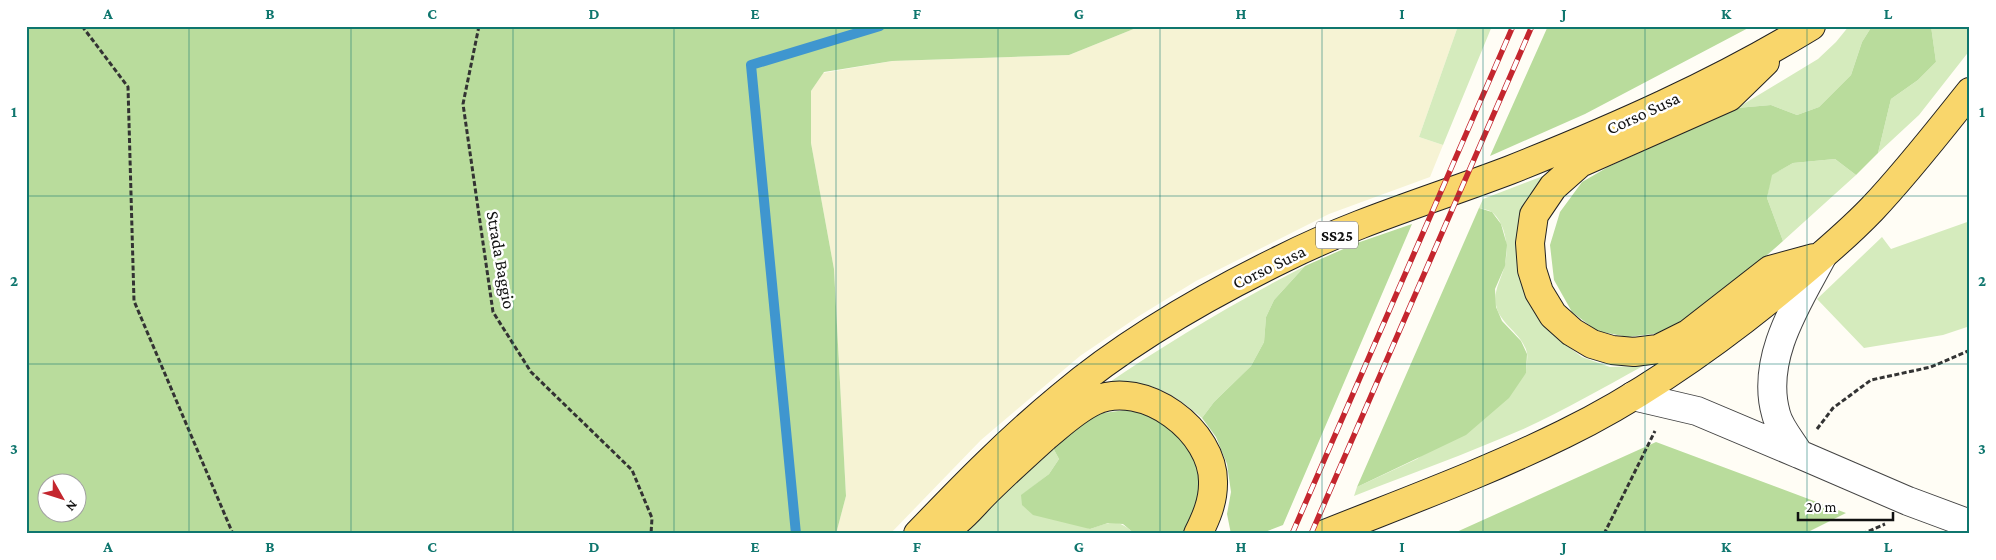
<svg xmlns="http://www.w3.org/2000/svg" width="1996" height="560" font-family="'Crimson Pro',serif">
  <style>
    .farmland { fill: #f6f3d4 }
    .green { fill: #d5ebbd }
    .forest { fill: #b9dc9c; fill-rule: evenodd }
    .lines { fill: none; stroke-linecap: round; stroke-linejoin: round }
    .stream { stroke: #3f96cf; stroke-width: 10 }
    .street-casing { stroke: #444; stroke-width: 30 }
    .primary-casing { stroke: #222; stroke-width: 30 }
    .path { stroke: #333; stroke-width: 3; stroke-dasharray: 5 2.5; stroke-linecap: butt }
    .street { stroke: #fff; stroke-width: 28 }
    .primary { stroke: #f9d66b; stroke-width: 28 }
    .rail-casing { stroke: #c4262e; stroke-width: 5.5 }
    .rail { stroke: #fff; stroke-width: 4; stroke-dasharray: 11; stroke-linecap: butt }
    .grid { fill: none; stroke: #0f766e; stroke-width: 1; stroke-opacity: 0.55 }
    .labels { text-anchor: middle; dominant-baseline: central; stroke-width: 5; stroke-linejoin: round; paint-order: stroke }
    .shield { fill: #fff; stroke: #585858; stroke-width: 1 }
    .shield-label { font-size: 16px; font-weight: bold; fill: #111 }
    .street-label { font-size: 18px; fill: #111; stroke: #fff }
    .neatline { fill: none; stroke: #0f766e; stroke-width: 2 }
    .grid-label { font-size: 16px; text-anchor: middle; font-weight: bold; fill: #0f766e }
  </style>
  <rect width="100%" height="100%" fill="#fffdf5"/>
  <path class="farmland" d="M 1141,26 L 1458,26 L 1419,137 L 1443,145 L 1430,177 L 1329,214 L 1196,281 L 1139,316 L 1080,356 L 981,440 L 890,534 L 836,534 L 846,496 L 834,269 L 811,143 L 811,91 L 823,73 L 892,61 L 1069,55 Z"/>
  <path class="green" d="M 1458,26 L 1492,26 L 1443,145 L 1419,137 Z
    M 1849,26 L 1872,26 L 1862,42 L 1851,75 L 1819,107 L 1797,115 L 1771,105 L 1737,108 L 1818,59 L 1836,42 Z
    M 1931,26 L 1970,26 L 1970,50 L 1919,115 L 1878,153 L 1891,99 L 1918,80 L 1936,62 Z
    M 1835,159 L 1856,175 L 1783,241 L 1767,198 L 1771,175 L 1793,163 Z
    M 1551,173 L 1524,288 L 1537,316 L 1558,339 L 1582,357 L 1610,367 L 1643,366 C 1603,388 1563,411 1521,430 C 1466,454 1410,474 1354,496 L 1357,487 L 1417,459 L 1526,373 C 1526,367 1528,359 1527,353 C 1523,335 1503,326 1497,309 C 1492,293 1500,282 1504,268 C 1509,251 1507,226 1493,213 C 1490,210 1483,209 1479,208 L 1483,199 Z
    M 1970,221 L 1970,326 L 1943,335 L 1864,348 L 1817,299 L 1882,237 L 1891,249 Z
    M 1305,266 L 1274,300 L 1266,317 L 1264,342 L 1251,366 L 1214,402 L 1202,418 C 1182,401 1160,384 1132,383 C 1123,382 1113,385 1104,386 C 1168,342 1235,302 1305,266 Z
    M 1052,446 L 1059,459 L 1049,474 L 1022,495 L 1090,529 C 1111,522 1117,518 1135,534 L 963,534 Z"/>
  <path class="forest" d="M 26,26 L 1141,26 L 1069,55 L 892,61 L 824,72 L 811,91 L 811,143 L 834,269 L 846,496 L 836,534 L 26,534 ZM 78,482 L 78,512 L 48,512 L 48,482 Z
    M 1548,26 L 1752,26 L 1585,114 L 1490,156 Z
    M 1872,26 L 1931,26 L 1936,62 L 1918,80 L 1891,99 L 1878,153 L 1856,175 L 1835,159 L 1793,163 L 1772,175 L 1767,198 L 1783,241 L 1707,308 L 1661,333 L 1628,337 L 1597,331 L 1572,312 L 1554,280 L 1550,245 L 1560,212 L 1582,182 L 1608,167 L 1737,108 L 1771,105 L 1797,115 L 1819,107 L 1851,75 L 1862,42 Z
    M 1479,208 L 1492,212 L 1501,224 L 1507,245 L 1505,266 L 1495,289 L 1496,307 L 1502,321 L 1521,341 L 1527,354 L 1526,373 L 1509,398 L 1466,435 L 1357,487 Z
    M 1412,224 L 1283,525 L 1260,534 L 1231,534 L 1227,514 L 1231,492 L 1227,464 L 1216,437 L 1202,418 L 1214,402 L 1251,366 L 1264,342 L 1266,317 L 1274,300 L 1305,266 L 1357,243 Z
    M 1125,410 C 1134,412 1146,413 1155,417 C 1202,441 1216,491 1184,534 L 1135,534 L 1123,524 L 1108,523 L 1090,529 L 1033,515 L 1022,505 L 1021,495 L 1049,474 L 1059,459 L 1052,446 L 1073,427 L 1097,414 Z
    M 1656,442 L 1846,513 L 1804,534 L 1452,534 Z"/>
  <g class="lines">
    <path class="stream" d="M 796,534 L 751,65 L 880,26"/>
    <g class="street-casing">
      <path id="street" d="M 1633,396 L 1697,411 L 1799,454 C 1792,442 1779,427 1776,414 C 1760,358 1798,302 1823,255
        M 1799,454 L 1908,501 L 1970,524"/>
    </g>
    <g class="primary-casing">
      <path id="primary" d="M 1765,62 L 1729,97 L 1580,163 L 1553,187 L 1534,215 L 1530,243 L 1532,270 L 1539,292 L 1553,315 L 1572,332 L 1592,344 L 1612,350 L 1634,352 L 1658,349 L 1688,334 L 1770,270 L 1814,258
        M 918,534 C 964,486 1010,439 1061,397 C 1125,343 1206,296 1282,259 C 1355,222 1434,199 1510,170 C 1613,129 1716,84 1811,26
        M 934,534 C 941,530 950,526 957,521 C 967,513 975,503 984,494 C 1004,474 1024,456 1045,437 C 1061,424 1075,410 1094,401 C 1143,378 1215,431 1213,484 C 1213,502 1206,518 1198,534
        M 1325,534 C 1405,502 1487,472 1564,434 C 1644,395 1718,342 1786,286 C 1816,261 1846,236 1872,209 C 1907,172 1938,132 1970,92"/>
    </g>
    <path class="path" d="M 82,26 L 128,87 L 134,301 L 233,534
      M 479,26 L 463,104 L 493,312 L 531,372 L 632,470 L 652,518 L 651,534
      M 1817,429 L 1833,408 L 1871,380 L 1931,367 L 1970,350
      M 1604,534 L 1655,431
      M 1862,534 L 1885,524"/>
    <use href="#street" class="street"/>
    <use href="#primary" class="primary"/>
    <g class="rail-casing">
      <path id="rail" d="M 1292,534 L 1513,26
        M 1311,534 L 1532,26"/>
    </g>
    <use href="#rail" class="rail"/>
  </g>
  <path class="grid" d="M 189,26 L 189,534M 351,26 L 351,534M 513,26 L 513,534M 674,26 L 674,534M 836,26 L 836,534M 998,26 L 998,534M 1160,26 L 1160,534M 1322,26 L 1322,534M 1483,26 L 1483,534M 1645,26 L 1645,534M 1807,26 L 1807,534M 26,196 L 1970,196M 26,364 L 1970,364"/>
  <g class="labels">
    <rect class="shield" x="1316" y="221.5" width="42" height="27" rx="4"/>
    <g class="shield-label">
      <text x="1337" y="235">SS25</text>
    </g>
    <g class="street-label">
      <text transform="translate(1643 113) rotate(-25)">Corso Susa</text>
      <text transform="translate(501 260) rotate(80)">Strada Baggio</text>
      <text transform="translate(1269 267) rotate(-26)">Corso Susa</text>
    </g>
  </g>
  <rect width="1996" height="560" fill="none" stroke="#ffffff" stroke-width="55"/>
  <g transform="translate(62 498) rotate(129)"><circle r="24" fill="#ffffff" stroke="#a0a0a0"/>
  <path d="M0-4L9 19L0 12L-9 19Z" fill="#c4262e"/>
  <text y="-8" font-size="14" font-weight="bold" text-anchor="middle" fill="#111111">N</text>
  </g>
  <path d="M1798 512v8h95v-8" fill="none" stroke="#111111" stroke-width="2.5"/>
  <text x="1806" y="512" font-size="15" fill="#111111" stroke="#ffffff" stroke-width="4" paint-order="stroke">20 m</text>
  <rect x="28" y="28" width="1940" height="504" class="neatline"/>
  <g class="grid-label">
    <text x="108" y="19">A</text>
    <text x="270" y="19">B</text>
    <text x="432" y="19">C</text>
    <text x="594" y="19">D</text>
    <text x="755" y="19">E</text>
    <text x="917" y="19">F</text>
    <text x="1079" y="19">G</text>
    <text x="1241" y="19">H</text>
    <text x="1402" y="19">I</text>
    <text x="1564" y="19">J</text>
    <text x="1726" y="19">K</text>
    <text x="1888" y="19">L</text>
    <text x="14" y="117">1</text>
    <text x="1982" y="117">1</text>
    <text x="14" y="286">2</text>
    <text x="1982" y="286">2</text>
    <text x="14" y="454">3</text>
    <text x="1982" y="454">3</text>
    <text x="108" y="552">A</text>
    <text x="270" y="552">B</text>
    <text x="432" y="552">C</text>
    <text x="594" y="552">D</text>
    <text x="755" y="552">E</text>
    <text x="917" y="552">F</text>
    <text x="1079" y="552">G</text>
    <text x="1241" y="552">H</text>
    <text x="1402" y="552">I</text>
    <text x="1564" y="552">J</text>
    <text x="1726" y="552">K</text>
    <text x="1888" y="552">L</text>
  </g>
</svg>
